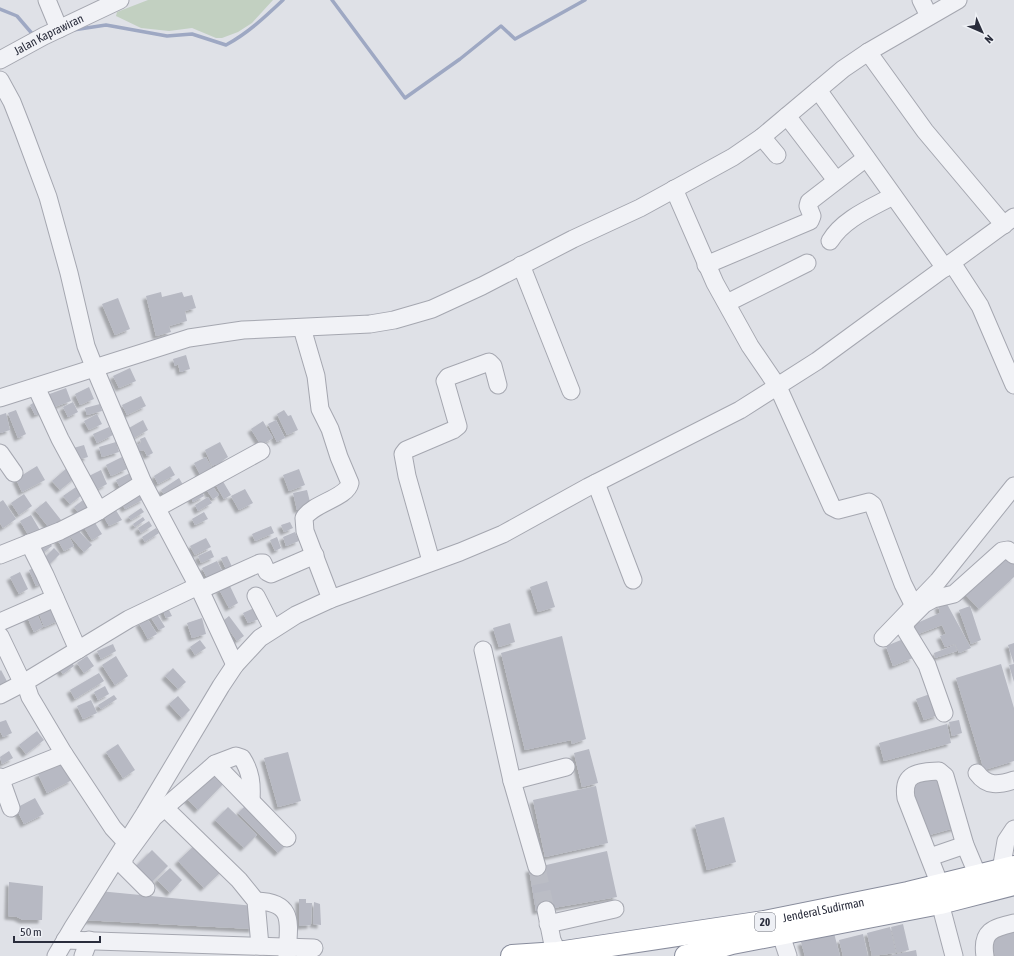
<svg xmlns="http://www.w3.org/2000/svg" width="1014" height="956" font-family="'Asap Condensed',sans-serif">
  <style>
    .green { fill: #c2d0c1 }
    .lines { fill: none; stroke-linecap: round; stroke-linejoin: round }
    .stream { stroke: #9ea8c3; stroke-width: 3.5 }
    .building { fill: #b7b9c3; filter: url(#shadow) }
    .minor-tunnel { stroke: #bbbdc5; stroke-width: 17; stroke-dasharray: 17 8; stroke-linecap: butt }
    .minor-casing { stroke: #a5a7b0; stroke-width: 19 }
    .highway-casing { stroke: #888c9c; stroke-width: 24 }
    .minor { stroke: #f1f2f6; stroke-width: 17 }
    .highway { stroke: #fff; stroke-width: 22 }
    .labels { text-anchor: middle; dominant-baseline: central; stroke-width: 3; stroke-linejoin: round; paint-order: stroke }
    .shield { fill: #eef0f5; stroke: #656874; stroke-width: 1 }
    .shield-label { font-size: 11px; font-weight: bold; fill: #2a2d3c }
    .street-label { font-size: 12px; fill: #2a2d3c; stroke: #eef0f5 }
  </style>
  <defs>
    <filter id="shadow"><feDropShadow dx="-3.5" dy="3.5" stdDeviation="1" flood-color="#0004"/></filter>
  </defs>
  <rect width="100%" height="100%" fill="#dfe1e7"/>
  <path class="green" d="M 148,0 L 273,0 L 252,23 L 238,32 L 222,38 L 216,38 L 192,28 L 169,31 L 141,28 L 116,16 L 117,12 Z"/>
  <g class="lines">
    <path class="stream" d="M 332,0 L 405,98 L 460,59 L 501,26 L 515,39 L 585,0
      M 0,9 L 17,16 L 35,37
      M 73,30 L 106,25 L 167,36 L 192,34 L 226,45 C 248,33 265,17 283,0"/>
  </g>
  <path class="building" d="M 161,292 L 162,297 L 182,292 L 184,297 L 192,295 L 196,308 L 185,311 L 187,321 L 169,326 L 171,332 L 156,336 L 146,296 Z
    M 118,298 L 130,329 L 115,335 L 102,304 Z
    M 186,355 L 190,369 L 180,372 L 178,364 L 175,366 L 173,359 Z
    M 130,368 L 136,381 L 119,388 L 113,376 Z
    M 89,387 L 94,399 L 80,405 L 75,394 Z
    M 66,388 L 71,401 L 49,409 L 44,396 Z
    M 141,396 L 146,406 L 127,415 L 122,405 Z
    M 38,400 L 44,411 L 35,415 L 30,405 Z
    M 73,402 L 78,412 L 68,417 L 63,407 Z
    M 100,404 L 102,411 L 87,415 L 85,408 Z
    M 16,410 L 26,434 L 18,438 L 8,413 Z
    M 284,410 L 288,416 L 291,415 L 298,430 L 287,435 L 277,414 Z
    M 6,413 L 10,430 L 0,433 L 0,415 Z
    M 97,414 L 102,424 L 89,430 L 84,421 Z
    M 143,420 L 148,430 L 134,438 L 129,428 Z
    M 276,420 L 285,438 L 277,442 L 268,424 Z
    M 263,421 L 273,438 L 261,445 L 251,429 Z
    M 109,427 L 113,435 L 97,443 L 93,434 Z
    M 145,437 L 153,453 L 147,456 L 144,450 L 140,451 L 137,445 L 141,443 L 140,439 Z
    M 116,442 L 119,452 L 102,457 L 99,447 Z
    M 220,442 L 228,457 L 222,461 L 224,465 L 218,468 L 216,464 L 212,466 L 205,450 Z
    M 84,445 L 88,457 L 74,461 L 70,449 Z
    M 122,457 L 127,469 L 111,476 L 106,465 Z
    M 206,457 L 213,470 L 201,476 L 194,463 Z
    M 37,466 L 45,480 L 22,492 L 16,479 Z
    M 170,466 L 175,475 L 158,484 L 154,476 Z
    M 68,467 L 76,477 L 60,490 L 52,481 Z
    M 299,469 L 305,485 L 289,491 L 283,475 Z
    M 101,470 L 107,484 L 92,492 L 85,478 Z
    M 130,473 L 136,485 L 122,492 L 116,480 Z
    M 179,478 L 185,488 L 167,499 L 161,490 Z
    M 221,478 L 231,495 L 224,499 L 214,482 Z
    M 211,484 L 219,495 L 213,499 L 205,488 Z
    M 76,487 L 82,495 L 70,504 L 63,496 Z
    M 200,488 L 204,496 L 193,502 L 189,494 Z
    M 245,489 L 253,503 L 239,510 L 231,496 Z
    M 139,490 L 144,499 L 125,509 L 120,500 Z
    M 307,490 L 311,506 L 297,510 L 293,493 Z
    M 24,494 L 32,506 L 19,515 L 11,503 Z
    M 208,497 L 212,503 L 198,511 L 195,505 Z
    M 3,500 L 16,519 L 3,528 L 0,523 L 0,502 Z
    M 83,500 L 91,510 L 82,517 L 74,507 Z
    M 46,501 L 61,520 L 50,529 L 35,510 Z
    M 114,507 L 122,520 L 109,526 L 102,513 Z
    M 141,508 L 144,512 L 131,520 L 128,517 Z
    M 204,512 L 208,519 L 195,525 L 192,519 Z
    M 31,515 L 41,532 L 30,538 L 20,521 Z
    M 143,517 L 145,520 L 135,527 L 133,524 Z
    M 92,518 L 102,534 L 92,540 L 82,524 Z
    M 149,521 L 152,526 L 141,533 L 138,528 Z
    M 290,522 L 293,528 L 284,532 L 281,525 Z
    M 271,526 L 274,533 L 255,541 L 252,534 Z
    M 76,528 L 92,545 L 84,552 L 69,535 Z
    M 156,528 L 159,533 L 145,542 L 142,537 Z
    M 295,532 L 299,541 L 286,546 L 283,537 Z
    M 68,534 L 74,546 L 64,551 L 57,539 Z
    M 277,537 L 281,548 L 275,551 L 270,540 Z
    M 206,538 L 211,547 L 195,555 L 190,546 Z
    M 47,540 L 52,546 L 44,552 L 39,546 Z
    M 54,548 L 60,554 L 50,564 L 44,558 Z
    M 211,550 L 214,557 L 201,563 L 198,556 Z
    M 1004,552 L 1014,563 L 1014,577 L 979,609 L 962,591 Z
    M 227,556 L 235,573 L 229,576 L 221,558 Z
    M 217,561 L 225,577 L 210,584 L 202,568 Z
    M 37,567 L 44,582 L 36,586 L 29,570 Z
    M 20,572 L 28,589 L 19,594 L 10,577 Z
    M 547,581 L 555,607 L 538,612 L 530,587 Z
    M 229,584 L 238,603 L 229,608 L 219,589 Z
    M 53,604 L 60,620 L 44,627 L 38,610 Z
    M 947,604 L 971,648 L 959,653 L 955,644 L 945,647 L 940,636 L 946,634 L 942,625 L 913,636 L 908,627 L 940,613 L 938,605 Z
    M 167,606 L 172,616 L 166,618 L 162,608 Z
    M 970,606 L 981,640 L 971,644 L 959,610 Z
    M 254,608 L 259,619 L 248,623 L 243,613 Z
    M 154,609 L 165,627 L 159,630 L 148,613 Z
    M 35,610 L 43,627 L 34,632 L 26,615 Z
    M 229,616 L 244,636 L 237,641 L 223,621 Z
    M 147,618 L 157,634 L 148,639 L 139,623 Z
    M 202,618 L 206,634 L 192,638 L 187,623 Z
    M 510,623 L 515,642 L 499,647 L 493,628 Z
    M 562,636 L 586,739 L 572,744 L 571,740 L 525,750 L 501,653 Z
    M 906,638 L 913,658 L 893,666 L 886,646 Z
    M 200,640 L 206,648 L 195,655 L 190,647 Z
    M 1014,643 L 1014,682 L 1009,665 L 1014,664 L 1008,645 Z
    M 113,644 L 116,651 L 101,659 L 97,651 Z
    M 955,645 L 957,651 L 935,658 L 934,653 Z
    M 87,656 L 94,666 L 84,673 L 77,663 Z
    M 116,656 L 128,676 L 115,685 L 102,665 Z
    M 70,659 L 74,666 L 63,674 L 58,667 Z
    M 1001,664 L 1014,708 L 1014,761 L 984,770 L 956,678 Z
    M 173,668 L 186,682 L 178,689 L 165,676 Z
    M 1,670 L 10,687 L 0,692 L 0,671 Z
    M 99,673 L 104,681 L 75,699 L 70,690 Z
    M 105,686 L 109,694 L 98,700 L 94,692 Z
    M 930,694 L 938,715 L 924,720 L 916,699 Z
    M 114,695 L 117,699 L 101,709 L 98,705 Z
    M 178,696 L 190,710 L 182,718 L 169,704 Z
    M 91,700 L 97,713 L 83,719 L 77,706 Z
    M 6,720 L 12,733 L 3,737 L 0,731 L 0,722 Z
    M 959,720 L 962,733 L 952,736 L 949,722 Z
    M 947,724 L 951,743 L 884,761 L 879,743 Z
    M 37,731 L 44,740 L 26,754 L 19,745 Z
    M 118,744 L 135,770 L 123,778 L 106,752 Z
    M 589,749 L 598,783 L 582,787 L 574,753 Z
    M 9,751 L 13,758 L 2,764 L 0,757 Z
    M 288,752 L 301,801 L 278,807 L 264,758 Z
    M 63,762 L 72,780 L 47,793 L 38,774 Z
    M 216,771 L 226,781 L 198,810 L 186,798 Z
    M 941,773 L 958,827 L 926,836 L 910,780 Z
    M 596,786 L 608,843 L 545,857 L 533,800 Z
    M 35,798 L 44,814 L 24,824 L 16,808 Z
    M 246,805 L 288,843 L 278,853 L 238,813 Z
    M 228,807 L 257,835 L 244,848 L 215,820 Z
    M 724,817 L 736,862 L 707,870 L 695,825 Z
    M 197,843 L 223,870 L 204,888 L 178,861 Z
    M 152,850 L 168,866 L 151,883 L 135,867 Z
    M 607,851 L 617,897 L 536,911 L 529,869 Z
    M 170,868 L 182,880 L 170,893 L 157,880 Z
    M 9,882 L 43,886 L 42,920 L 23,920 L 17,917 L 8,916 Z
    M 99,891 L 254,906 L 253,929 L 82,920 Z
    M 299,899 L 306,899 L 306,903 L 312,903 L 311,925 L 299,926 Z
    M 314,902 L 320,904 L 321,925 L 313,924 Z
    M 903,924 L 909,950 L 897,953 L 891,927 Z
    M 890,927 L 896,953 L 872,956 L 867,933 Z
    M 1014,931 L 1014,956 L 995,956 L 991,937 Z
    M 834,933 L 840,956 L 805,956 L 801,942 Z
    M 863,934 L 868,956 L 843,956 L 839,940 Z
    M 916,950 L 917,956 L 892,956 L 892,955 Z"/>
  <g class="lines">
    <path class="minor-tunnel" d="M 537,867 L 546,910"/>
    <g class="minor-casing">
      <g id="minor">
        <path d="M 47,0 L 59,29"/>
        <path d="M 921,0 L 929,16"/>
        <path d="M 868,52 L 925,131 L 1004,225"/>
        <path id="s1" d="M 0,60 L 44,36 L 120,0"/>
        <path d="M 0,80 L 12,102 L 23,130 L 48,197 L 69,273 L 86,346 L 95,369 L 143,483 L 200,590 L 235,665"/>
        <path d="M 818,90 L 945,268"/>
        <path d="M 787,116 L 836,180"/>
        <path d="M 762,137 L 777,155"/>
        <path d="M 674,189 L 715,283 L 750,346 L 778,387 L 832,507 L 838,510 L 869,502 L 873,505 L 903,584 L 914,606"/>
        <path d="M 830,241 C 843,219 871,208 893,196"/>
        <path d="M 952,263 L 980,306 L 1014,385"/>
        <path d="M 521,265 L 571,391"/>
        <path d="M 706,265 L 810,221 L 812,216 L 808,206 L 809,202 L 866,158"/>
        <path d="M 727,303 L 807,263"/>
        <path d="M 302,328 L 316,376 L 320,409 L 330,429 L 339,457 L 350,483 C 347,498 313,503 304,518 L 305,531 L 331,599"/>
        <path d="M 36,387 L 60,439 L 99,511"/>
        <path d="M 0,398 L 189,338 L 243,330 L 370,324 L 394,320 L 432,309 L 482,286 L 573,239 L 640,208 L 733,157 L 762,137 L 843,69 L 868,52 L 958,0"/>
        <path d="M 0,453 L 14,473"/>
        <path d="M 596,483 L 633,580"/>
        <path d="M 157,508 L 261,451"/>
        <path d="M 29,543 L 45,575 L 78,650"/>
        <path d="M 0,555 L 60,531 L 92,515 L 143,483"/>
        <path d="M 431,561 L 407,476 L 403,454 L 406,450 L 453,430 L 458,426 L 446,384 L 445,381 L 448,377 L 489,362 L 493,366 L 498,385"/>
        <path d="M 200,590 L 260,563 L 263,563 L 267,572 L 271,574 L 315,555"/>
        <path d="M 256,596 L 273,629"/>
        <path d="M 0,622 L 55,598"/>
        <path d="M 0,636 L 22,682"/>
        <path d="M 883,638 L 938,581 L 1014,486"/>
        <path d="M 483,650 L 512,781 L 537,867"/>
        <path d="M 0,695 L 25,682"/>
        <path d="M 944,713 L 927,665 L 905,629 L 906,622 L 924,604 L 933,599 L 954,594 L 1002,551 L 1008,550 L 1014,555"/>
        <path d="M 215,764 L 287,838"/>
        <path d="M 977,773 C 987,787 999,785 1014,780"/>
        <path d="M 0,777 L 11,808"/>
        <path d="M 1,779 L 64,754"/>
        <path d="M 512,781 L 566,767"/>
        <path d="M 165,808 L 239,880 L 256,901 L 260,946"/>
        <path d="M 126,842 L 113,828 L 64,754 L 30,697 L 25,682 L 129,619 L 198,586"/>
        <path d="M 930,857 L 965,845"/>
        <path d="M 1001,870 L 1006,841 L 1014,829"/>
        <path d="M 940,885 L 906,798 C 902,773 918,772 939,771 L 945,776 L 965,845 L 978,876"/>
        <path d="M 146,888 L 124,866 L 124,858 L 154,817 L 215,764 L 236,756 L 242,758 C 251,772 252,784 251,800"/>
        <path d="M 256,901 C 297,902 288,926 287,956"/>
        <path d="M 940,903 L 954,956"/>
        <path d="M 546,910 L 552,940 L 558,953"/>
        <path d="M 548,924 L 615,909"/>
        <path d="M 781,935 L 788,956"/>
        <path d="M 65,940 L 314,948"/>
        <path d="M 56,956 L 73,927 L 145,813 L 221,686 L 235,665 L 260,638 L 296,615 L 331,599 L 460,552 L 503,534 L 588,487 L 740,410 L 817,361 L 1014,217"/>
        <path d="M 83,956 L 89,940"/>
        <path d="M 985,956 C 981,931 993,928 1014,923"/>
      </g>
    </g>
    <g class="highway-casing">
      <g id="highway">
        <path id="s2" d="M 512,956 L 558,953 L 764,922 L 908,893 L 1014,867"/>
        <path d="M 686,956 L 732,943 L 940,903 L 1014,884"/>
      </g>
    </g>
    <use href="#minor" class="minor"/>
    <use href="#highway" class="highway"/>
  </g>
  <g class="labels">
    <rect class="shield" x="755" y="913" width="20" height="18" rx="3"/>
    <g class="shield-label">
      <text x="765" y="922">20</text>
    </g>
    <g class="street-label">
      <text stroke="none"><textPath href="#s1" startOffset="55">Jalan Kaprawiran</textPath></text>
      <text stroke="none"><textPath href="#s2" startOffset="315">Jenderal Sudirman</textPath></text>
    </g>
  </g>
  <g transform="translate(982 32) rotate(135)" stroke="#eef0f5" stroke-width="3" paint-order="stroke">
  <path d="M0-3L7 15L0 10L-7 15Z" fill="#2a2d3c"/>
  <text y="-6" font-size="11" font-weight="bold" text-anchor="middle" fill="#2a2d3c">N</text>
  </g>
  <path d="M14 936v6h86v-6" fill="none" stroke="#2a2d3c" stroke-width="2"/>
  <text x="20" y="936" font-size="12" fill="#2a2d3c" stroke="#eef0f5" stroke-width="3" paint-order="stroke">50 m</text>
</svg>
